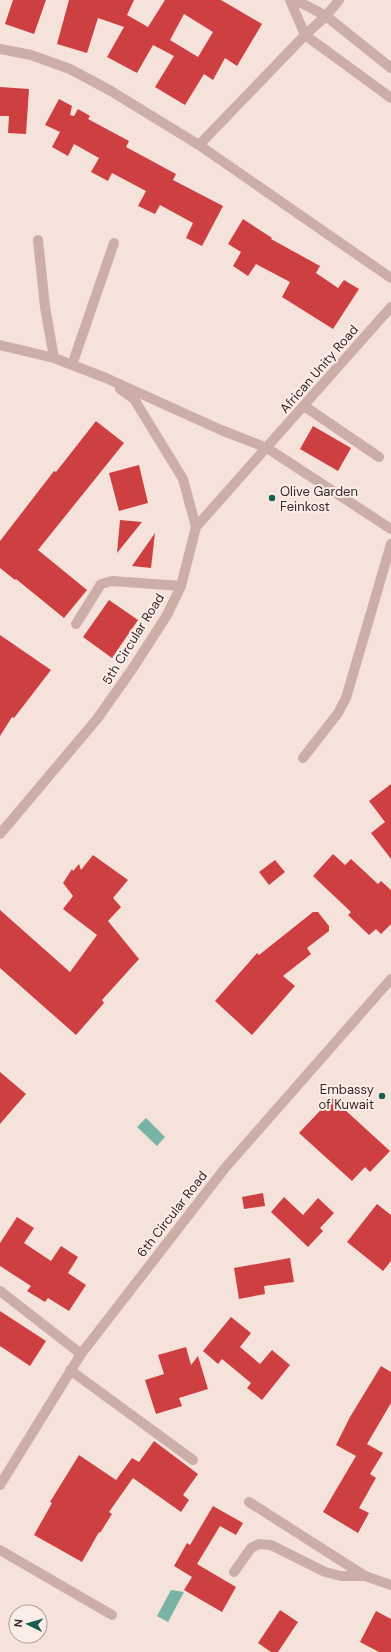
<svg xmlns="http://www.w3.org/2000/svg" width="391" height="1652" font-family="'DM Sans',sans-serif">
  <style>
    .water { fill: #78b3a6 }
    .building { fill: #ce3f41; fill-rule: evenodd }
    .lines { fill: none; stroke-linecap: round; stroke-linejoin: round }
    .minor { stroke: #cdaea6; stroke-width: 10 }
    .poi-dot { fill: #1a5d50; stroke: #fbede8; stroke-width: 1.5 }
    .labels { text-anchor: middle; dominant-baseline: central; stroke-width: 4; stroke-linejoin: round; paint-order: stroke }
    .street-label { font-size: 13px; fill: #382828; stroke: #fbede8 }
    .poi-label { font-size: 13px; fill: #382828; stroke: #fbede8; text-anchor: start }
  </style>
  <rect width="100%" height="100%" fill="#f4e2db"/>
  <path class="water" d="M 146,1118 L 165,1137 L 157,1146 L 137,1127 Z
    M 171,1590 L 184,1592 L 168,1622 L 157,1616 Z"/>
  <path class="building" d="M 13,0 L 46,0 L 34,34 L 5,24 Z
    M 69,0 L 134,0 L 127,15 L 148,27 L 165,0 L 221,0 L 262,24 L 237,66 L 225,58 L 213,80 L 204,74 L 185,105 L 155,87 L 174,56 L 153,45 L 137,73 L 107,57 L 124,27 L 98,18 L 87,53 L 57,44 ZM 184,14 L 213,32 L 198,57 L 170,40 Z
    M 0,87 L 29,89 L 26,134 L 8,133 L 9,116 L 0,116 Z
    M 59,99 L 72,106 L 70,115 L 74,116 L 78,109 L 90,116 L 88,119 L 129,141 L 126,147 L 176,174 L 173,180 L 223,206 L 202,246 L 186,238 L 193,223 L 160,205 L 155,214 L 138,206 L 146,191 L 112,173 L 108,181 L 91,172 L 99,158 L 74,144 L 68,156 L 52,147 L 60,132 L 45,125 Z
    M 243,219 L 272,238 L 271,239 L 320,266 L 316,273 L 338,288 L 344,280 L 359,289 L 333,329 L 282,297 L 290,282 L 256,264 L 248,276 L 233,266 L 241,252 L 228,244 Z
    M 96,421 L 124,443 L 38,550 L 87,590 L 64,618 L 16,579 L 15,580 L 0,568 L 0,541 L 54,471 L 56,472 Z
    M 313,426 L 351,448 L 338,471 L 300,449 Z
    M 139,465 L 148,503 L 119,511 L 109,473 Z
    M 120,520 L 142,522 L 117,553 Z
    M 155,533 L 151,568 L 132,566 Z
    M 109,600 L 138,620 L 112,658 L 83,637 Z
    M 0,635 L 51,670 L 14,718 L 12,717 L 0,736 Z
    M 391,784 L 391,859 L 371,833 L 385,822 L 369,801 Z
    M 333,854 L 345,865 L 351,859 L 378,884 L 381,881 L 391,890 L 391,924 L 381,934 L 376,929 L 369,935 L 348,915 L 351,912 L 313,876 Z
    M 93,855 L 128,880 L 113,898 L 121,907 L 108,921 L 139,959 L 102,1000 L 104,1003 L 76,1035 L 0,968 L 0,910 L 70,972 L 97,935 L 63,909 L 73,896 L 63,883 L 72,869 L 73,871 L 79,864 L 81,870 Z
    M 275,860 L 285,872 L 269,885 L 259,872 Z
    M 313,912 L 318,912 L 329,926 L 329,931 L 307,948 L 311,954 L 283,976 L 295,986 L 252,1035 L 215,1001 L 257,953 L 259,955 Z
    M 0,1072 L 26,1094 L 0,1124 Z
    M 332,1098 L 390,1151 L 370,1172 L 365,1167 L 352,1181 L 299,1133 Z
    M 263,1193 L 265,1206 L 244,1209 L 242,1197 Z
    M 284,1197 L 303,1215 L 318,1198 L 334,1213 L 320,1228 L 323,1231 L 308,1247 L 271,1212 Z
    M 377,1204 L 391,1215 L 391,1261 L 383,1271 L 347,1242 Z
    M 17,1217 L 34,1228 L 24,1243 L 51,1261 L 61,1246 L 78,1257 L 68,1273 L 86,1285 L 69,1311 L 48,1298 L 45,1302 L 27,1291 L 31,1286 L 0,1266 L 0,1243 Z
    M 290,1258 L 294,1282 L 264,1286 L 265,1294 L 239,1299 L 234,1268 Z
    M 0,1311 L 46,1341 L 30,1366 L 0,1346 Z
    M 231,1317 L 251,1333 L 240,1347 L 260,1364 L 272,1350 L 290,1365 L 262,1400 L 247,1388 L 251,1383 L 222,1359 L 218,1364 L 203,1351 Z
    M 186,1347 L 191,1365 L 198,1356 L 208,1389 L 179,1398 L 182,1406 L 156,1414 L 145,1380 L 164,1374 L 158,1355 Z
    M 381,1366 L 391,1372 L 391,1403 L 367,1444 L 383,1453 L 370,1474 L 376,1478 L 359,1508 L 369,1513 L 358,1533 L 323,1512 L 356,1456 L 336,1445 L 350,1417 Z
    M 154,1441 L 198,1474 L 183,1495 L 189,1500 L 181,1512 L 133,1478 L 109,1512 L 112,1514 L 100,1533 L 99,1532 L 82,1562 L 34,1535 L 52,1503 L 50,1502 L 79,1455 L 116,1480 L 132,1458 L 139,1462 Z
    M 213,1506 L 243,1523 L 236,1535 L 220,1526 L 197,1564 L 236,1587 L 222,1612 L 184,1590 L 192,1577 L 174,1566 L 187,1543 L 190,1545 Z
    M 280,1610 L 298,1622 L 278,1652 L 271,1652 L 258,1643 Z
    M 376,1611 L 391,1619 L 391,1652 L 379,1652 L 360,1642 Z"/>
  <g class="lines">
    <path class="minor" d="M 290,0 L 305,35 L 391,98
      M 296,0 L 326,16 L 391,68
      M 0,49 L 31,55 L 70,69 L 111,91 L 199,145 L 391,278
      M 199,145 L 305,35 L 326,16 L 339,0
      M 38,240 L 45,307 L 54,358
      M 0,345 L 54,358 L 106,378 L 221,430 L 267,448 L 391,529
      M 72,365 L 114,243
      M 120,389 L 134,399 L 183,479 L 196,527
      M 304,406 L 379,457
      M 76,624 L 101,584 L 112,581 L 181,586
      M 303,758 L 338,713 L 346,698 L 391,544
      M 0,834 L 97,719 L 133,668 L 167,615 L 181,586 L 196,527 L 391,307
      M 0,1291 L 81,1354
      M 70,1370 L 193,1460
      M 0,1485 L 81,1354 L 225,1168 L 391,979
      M 249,1502 L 365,1576
      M 0,1550 L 112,1615
      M 234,1572 L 251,1548 L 259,1544 L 271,1545 L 325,1572 L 341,1576 L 365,1576 L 391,1585"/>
  </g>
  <g class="poi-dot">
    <circle cx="272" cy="498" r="4"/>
    <circle cx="382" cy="1096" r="4"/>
  </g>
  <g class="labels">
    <g class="street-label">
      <text transform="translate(319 369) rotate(-49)">African Unity Road</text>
      <text transform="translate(133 639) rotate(-58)">5th Circular Road</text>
      <text transform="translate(172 1214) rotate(-52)">6th Circular Road</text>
    </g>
    <g class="poi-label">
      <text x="280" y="491">Olive Garden<tspan x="280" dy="15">Feinkost</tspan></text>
      <text x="374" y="1089" text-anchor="end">Embassy<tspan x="374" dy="15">of Kuwait</tspan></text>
    </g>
  </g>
  <g transform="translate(28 1624) rotate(275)"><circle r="19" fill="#fbede8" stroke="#ad9e9b"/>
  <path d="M0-3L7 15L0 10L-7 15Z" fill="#1a5d50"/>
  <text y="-6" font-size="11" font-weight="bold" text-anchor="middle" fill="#382828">N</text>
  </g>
</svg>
